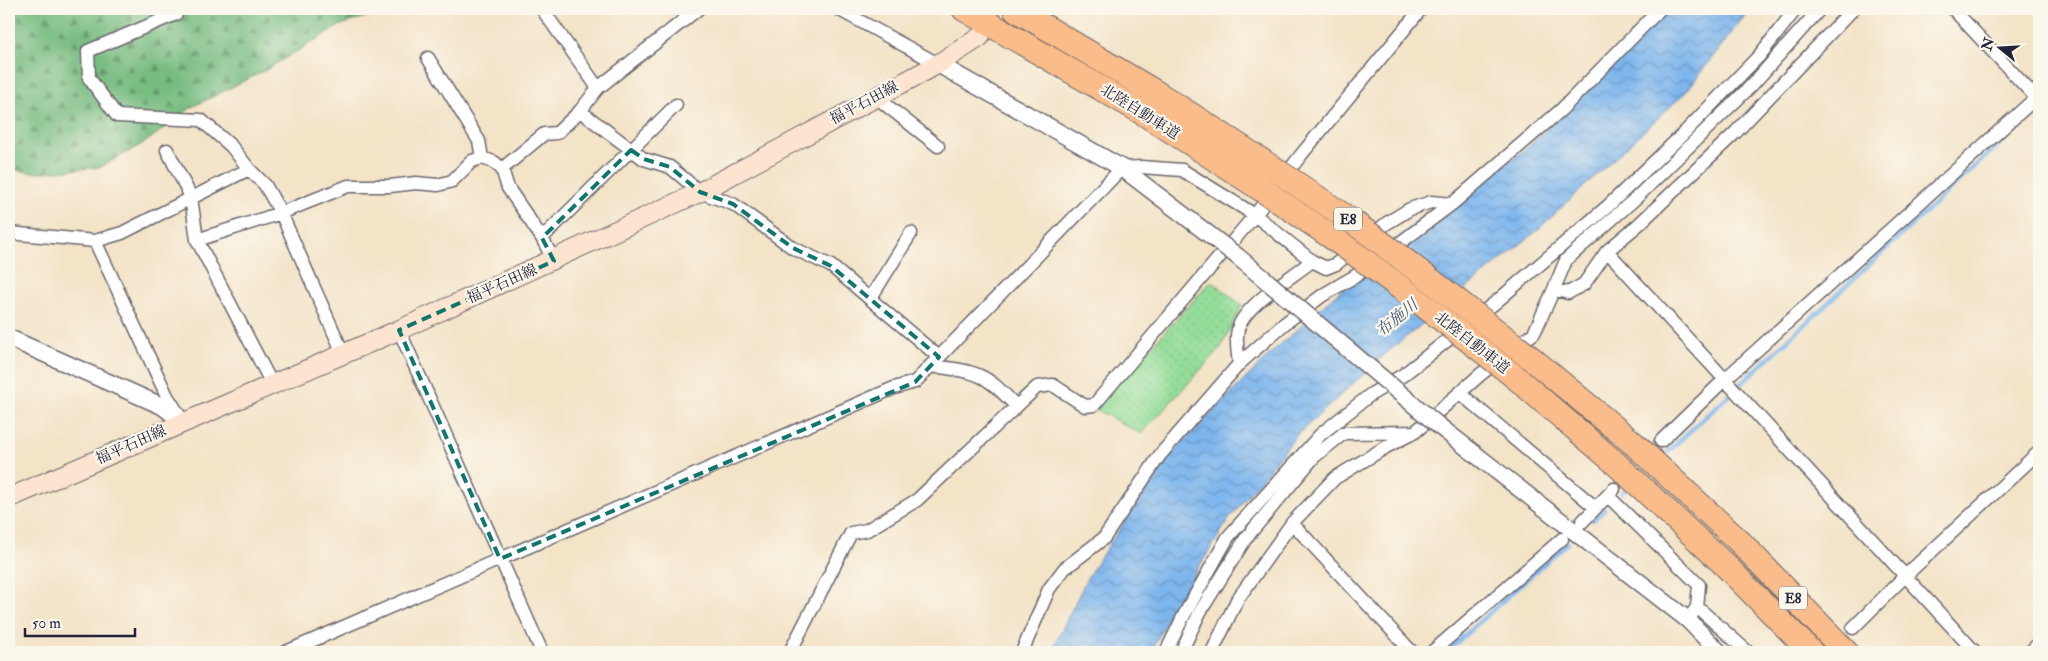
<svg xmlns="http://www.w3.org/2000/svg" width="2048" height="661" font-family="'IM FELL Double Pica','Noto Serif JP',serif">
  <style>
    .grass { fill: url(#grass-dots); stroke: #5b806a }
    .forest { fill: url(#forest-firs); stroke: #4c6f5e }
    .water { fill: url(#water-waves); stroke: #506c94 }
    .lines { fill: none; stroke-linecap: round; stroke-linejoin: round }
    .stream { stroke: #7db5ed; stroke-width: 4.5 }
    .minor-tunnel { stroke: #c9bcab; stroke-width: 12; stroke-dasharray: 12 6; stroke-linecap: butt }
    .minor-casing { stroke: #6b666c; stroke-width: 15 }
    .tertiary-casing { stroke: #6b666c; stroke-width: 19 }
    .secondary-casing { stroke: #6b666c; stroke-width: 21 }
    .motorway-casing { stroke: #6b666c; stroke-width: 26 }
    .minor { stroke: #fff; stroke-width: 12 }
    .tertiary { stroke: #fff; stroke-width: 16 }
    .secondary { stroke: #fde4d0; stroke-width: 19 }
    .motorway { stroke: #f9bc8a; stroke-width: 24 }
    .tertiary-bridge-casing { stroke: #6b666c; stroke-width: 19; stroke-linecap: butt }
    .motorway-bridge-casing { stroke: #6b666c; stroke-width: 26; stroke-linecap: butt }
    .tertiary-bridge { stroke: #fff; stroke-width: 16 }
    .motorway-bridge { stroke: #f9bc8a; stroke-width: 24 }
    .marked { fill: none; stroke: #0f766e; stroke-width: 4; stroke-dasharray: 10 6; stroke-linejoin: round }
    .labels { text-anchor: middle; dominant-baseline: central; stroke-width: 4.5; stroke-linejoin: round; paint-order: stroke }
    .shield { fill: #fbf7ec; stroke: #636270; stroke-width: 1 }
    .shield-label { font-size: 14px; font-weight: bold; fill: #22223b }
    .street-label { font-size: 15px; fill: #22223b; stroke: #fbf7ec }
    .water-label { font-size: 16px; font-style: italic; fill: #425579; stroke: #fbf7ec }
  </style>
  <defs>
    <pattern id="grass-dots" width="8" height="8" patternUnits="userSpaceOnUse" patternTransform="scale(1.25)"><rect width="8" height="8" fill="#94dd99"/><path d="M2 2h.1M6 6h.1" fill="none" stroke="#7fbd85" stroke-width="1.8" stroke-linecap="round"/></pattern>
    <pattern id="forest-firs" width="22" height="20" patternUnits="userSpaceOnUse" patternTransform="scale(1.25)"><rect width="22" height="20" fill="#77bc81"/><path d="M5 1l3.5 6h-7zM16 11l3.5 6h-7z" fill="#61986b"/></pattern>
    <pattern id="water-waves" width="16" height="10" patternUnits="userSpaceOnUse" patternTransform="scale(1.25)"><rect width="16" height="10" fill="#7db5ed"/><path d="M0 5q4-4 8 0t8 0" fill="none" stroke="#6693c1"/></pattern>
  </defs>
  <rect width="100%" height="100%" fill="#fbf7ec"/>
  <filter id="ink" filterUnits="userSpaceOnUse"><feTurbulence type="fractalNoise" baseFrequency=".02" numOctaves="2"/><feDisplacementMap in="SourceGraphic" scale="10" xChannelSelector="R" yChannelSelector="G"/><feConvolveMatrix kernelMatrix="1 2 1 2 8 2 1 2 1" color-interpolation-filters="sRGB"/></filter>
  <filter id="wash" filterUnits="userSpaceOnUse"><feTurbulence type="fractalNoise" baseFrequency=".0096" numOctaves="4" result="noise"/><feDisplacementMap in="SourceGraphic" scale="20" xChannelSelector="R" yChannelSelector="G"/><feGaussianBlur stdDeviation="1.12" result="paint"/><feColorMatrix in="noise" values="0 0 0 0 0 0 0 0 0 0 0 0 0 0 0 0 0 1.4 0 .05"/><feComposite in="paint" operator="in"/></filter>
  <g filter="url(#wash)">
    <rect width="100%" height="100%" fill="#f3e3c7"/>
    <path class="grass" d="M 1211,281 L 1242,305 L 1220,349 L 1141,434 L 1095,409 Z"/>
    <path class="forest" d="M 9,9 L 388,9 L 339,26 L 264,71 L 192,107 L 146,142 L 101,167 L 36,173 L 9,169 Z"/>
    <path class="water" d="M 1670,9 L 1750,9 L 1685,93 L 1532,235 L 1389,351 L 1297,435 L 1229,519 L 1171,612 L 1151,652 L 1051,652 L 1088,576 L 1169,456 L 1273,351 L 1424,215 L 1526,149 Z"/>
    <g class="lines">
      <path class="stream" d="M 1661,458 L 2039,107
        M 1622,492 L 1629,487
        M 1593,520 L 1605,509
        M 1446,652 L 1567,543"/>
    </g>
  </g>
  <g filter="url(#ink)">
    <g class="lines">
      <path class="minor-tunnel" d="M 1614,489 L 1661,441"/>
      <g class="minor-casing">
        <path id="minor" d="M 542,9 L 598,88
          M 838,9 L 938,64
          M 1953,9 L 2039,101
          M 428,58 L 479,141 L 482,158
          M 876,97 L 938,146
          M 580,111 L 644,159 L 670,167 L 700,192 L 733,204 L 793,248 L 831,266 L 939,357
          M 167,150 L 191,197 L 197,240 L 281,213 L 343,353
          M 249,169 L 265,185 L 281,213 L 348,186 L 390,186 L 416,183 L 438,185 L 452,181 L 472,161 L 482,158 L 494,162 L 502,169 L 508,188 L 542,238 L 554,261
          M 502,169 L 544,134 L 557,133 L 580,111 L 598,88 L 698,9
          M 1452,204 L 1561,110 L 1660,9
          M 9,233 L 95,241 L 122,233 L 249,169 L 231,146 L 201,120 L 117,116 L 89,78 L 88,51 L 176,14
          M 542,238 L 676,105
          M 197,240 L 272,384
          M 95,241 L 167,396 L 181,418
          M 1607,251 L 1975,652
          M 1554,289 L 1566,260 L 1636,198 L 1751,86 L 1820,9
          M 870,299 L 911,233
          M 399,330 L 542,652
          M 930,366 C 946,368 965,369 980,376 C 994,382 1006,396 1016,406
          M 1461,394 L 1596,508
          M 1661,441 L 1725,379 L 2039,95
          M 1608,496 L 1699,585 L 1697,607 L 1688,620
          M 1582,522 L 1614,489
          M 1292,523 L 1412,652
          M 1697,607 L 1748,652
          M 1853,628 L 1906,575 L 2039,452
          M 286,652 L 894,388 L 915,382 L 1122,168 L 1141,167 L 1182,170 L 1255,215 L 1301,155 L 1421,9
          M 790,652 L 851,533 L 867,530 L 917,500 L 1037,387 L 1053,385 L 1085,406 L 1094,405 L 1255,215 L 1312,261 C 1291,278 1245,304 1238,329 C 1235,340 1238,353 1239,364 L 1284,324 L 1323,295 L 1357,275 L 1452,204 L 1431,202 L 1410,209 L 1387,223 L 1336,264 L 1326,268 L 1312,261
          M 1022,652 L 1049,589 L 1064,569 L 1104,538 L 1160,455 L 1239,364
          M 1166,652 L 1183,617 L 1228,537 L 1321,434 L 1370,395 L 1403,375 L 1496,302 L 1608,206 L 1682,135 L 1759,56 L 1796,9
          M 1181,652 L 1200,612 L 1246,538 L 1314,457 L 1344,433 L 1415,432 L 1481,374 L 1534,333 L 1554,289 L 1568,293 L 1584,284 L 1607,251 L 1638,225 L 1735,133 L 1853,9
          M 1212,652 L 1237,600 L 1292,523 L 1335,478 L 1386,447 L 1413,433
          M 1432,652 L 1562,539
          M 2030,652 L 2039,643"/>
      </g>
      <g class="tertiary-casing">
        <path id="tertiary" d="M 938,64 L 1122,168 L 1211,236
          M 1237,256 L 1268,282
          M 9,338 L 162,406 L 183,422
          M 1439,426 L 1688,620 L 1719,652"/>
      </g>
      <g class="secondary-casing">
        <path id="secondary" d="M 9,498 L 399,330 L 700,192 L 938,64 L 980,37"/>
      </g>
      <g class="motorway-casing">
        <path id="motorway" d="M 964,9 L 1140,111
          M 1015,9 L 1155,92
          M 1532,359 L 1633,443
          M 1514,376 L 1613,461
          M 1741,543 L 1846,652
          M 1724,564 L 1811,652"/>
      </g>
      <use href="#minor" class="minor"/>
      <use href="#tertiary" class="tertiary"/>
      <use href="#secondary" class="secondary"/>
      <use href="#motorway" class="motorway"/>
      <g class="tertiary-bridge-casing">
        <path id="tertiary-bridge" d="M 1211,236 L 1237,256
          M 1268,282 L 1439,426"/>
      </g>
      <g class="motorway-bridge-casing">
        <path id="motorway-bridge" d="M 1155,92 C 1223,135 1291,179 1357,225 C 1417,268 1474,314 1532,359
          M 1140,111 C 1205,152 1270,194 1333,238 C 1395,282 1455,329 1514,376
          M 1633,443 L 1741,543
          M 1613,461 L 1724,564"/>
      </g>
      <use href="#tertiary-bridge" class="tertiary-bridge"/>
      <use href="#motorway-bridge" class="motorway-bridge"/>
    </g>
  </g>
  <path class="marked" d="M 631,150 L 644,159 L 670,167 L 700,192 L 733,204 L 793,248 L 831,266 L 939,357 L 915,382 L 500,559 L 399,330 L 554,261 L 542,238 Z"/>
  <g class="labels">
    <g class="shield">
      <rect x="1334" y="207.5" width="28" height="23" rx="4"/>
      <rect x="1779" y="586.5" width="28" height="23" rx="4"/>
    </g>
    <g class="shield-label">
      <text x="1348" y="219">E8</text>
      <text x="1793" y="598">E8</text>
    </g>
    <g class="street-label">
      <text transform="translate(864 103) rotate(-28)">福平石田線</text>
      <text transform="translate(1140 112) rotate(32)">北陸自動車道</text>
      <text transform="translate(502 284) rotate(-24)">福平石田線</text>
      <text transform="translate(1472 343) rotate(38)">北陸自動車道</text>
      <text transform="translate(131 445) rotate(-24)">福平石田線</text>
    </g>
    <g class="water-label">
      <text transform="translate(1397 318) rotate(-39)">布施川</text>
    </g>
  </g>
  <rect width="2048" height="661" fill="none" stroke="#fbf7ec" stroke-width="30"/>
  <g transform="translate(2000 48) rotate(288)" stroke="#fbf7ec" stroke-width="4" paint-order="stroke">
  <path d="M0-4L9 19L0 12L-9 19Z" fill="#22223b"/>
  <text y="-8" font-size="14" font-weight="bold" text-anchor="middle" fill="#22223b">N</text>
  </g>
  <path d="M25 628v8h110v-8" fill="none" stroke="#22223b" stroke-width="2.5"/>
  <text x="32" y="628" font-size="15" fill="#22223b" stroke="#fbf7ec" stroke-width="4" paint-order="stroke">50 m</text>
</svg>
